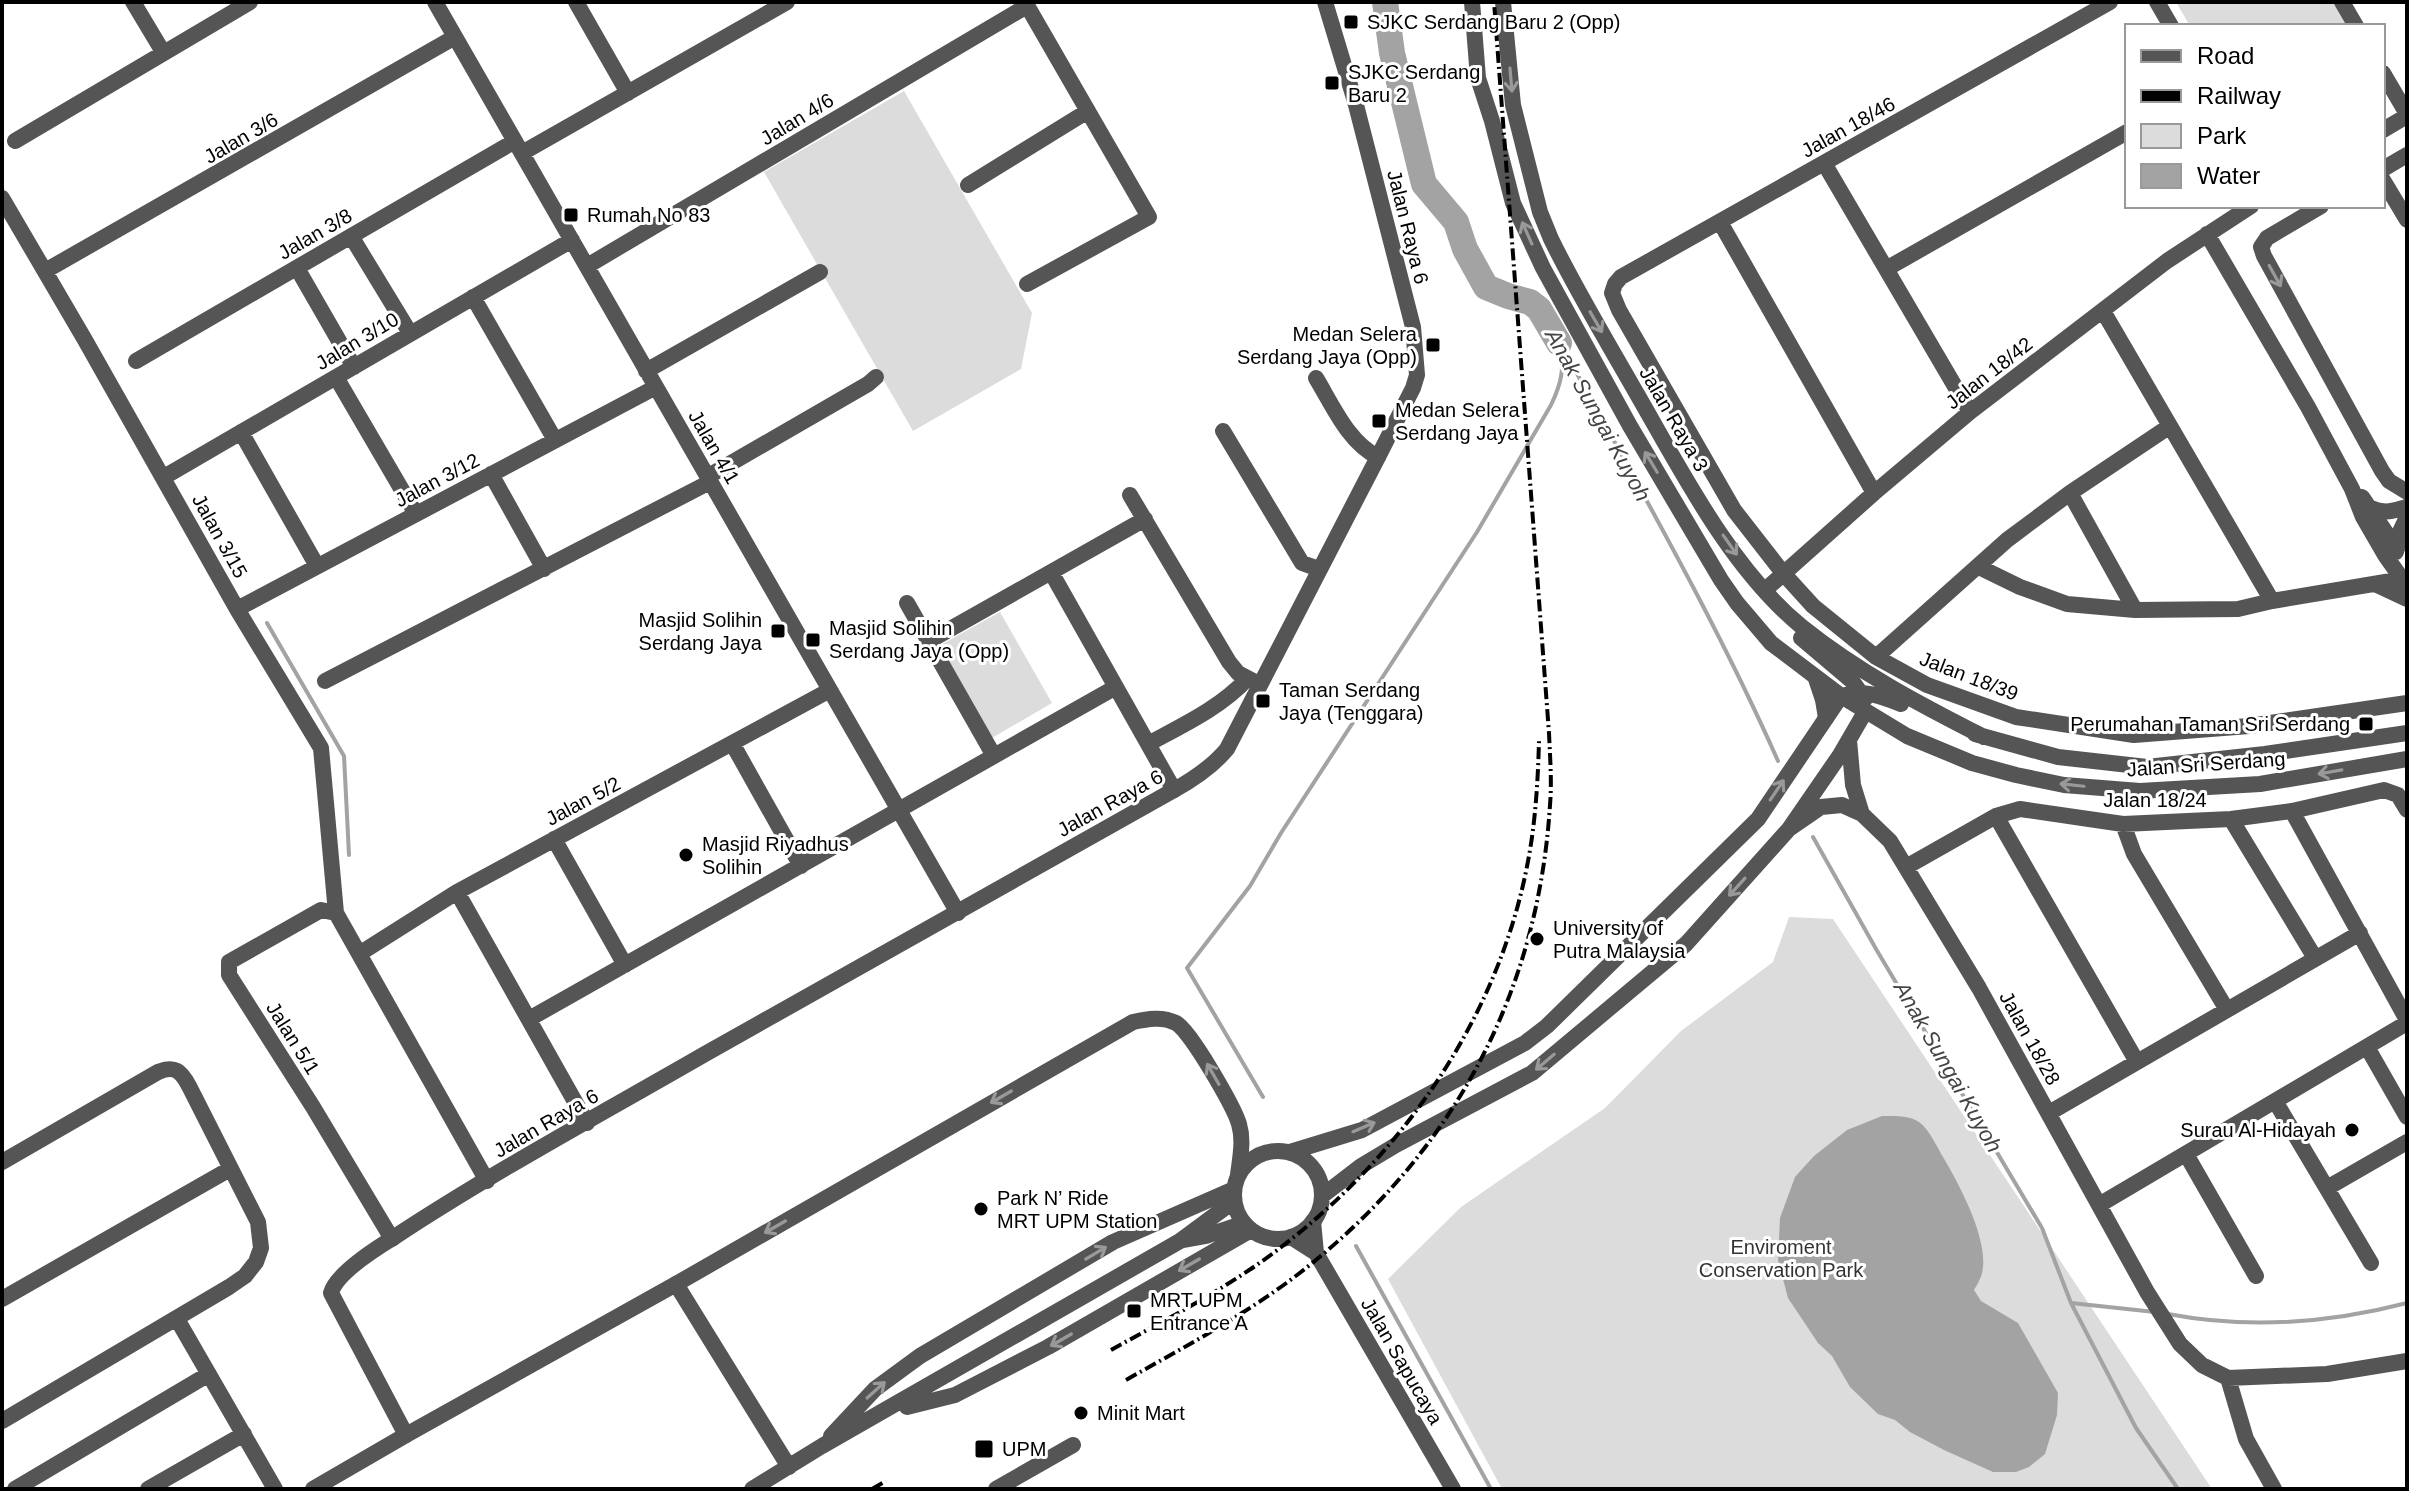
<svg xmlns="http://www.w3.org/2000/svg" width="2409" height="1491" font-family="Arial,sans-serif">
  <style>
    .green { fill: #dcdcdc }
    .water { fill: #a3a3a3 }
    .lines { fill: none; stroke-linecap: round; stroke-linejoin: round }
    .stream { stroke: #a3a3a3; stroke-width: 4 }
    .river { stroke: #a3a3a3; stroke-width: 26 }
    .minor { stroke: #555; stroke-width: 16 }
    .tertiary { stroke: #555; stroke-width: 16 }
    .rail { stroke: #000; stroke-width: 4; stroke-dasharray: 12 4 2 4; stroke-linecap: butt }
    .oneway { stroke: #999 }
    .poi-dot { fill: #000; stroke: #fff; stroke-width: 3 }
    .labels { text-anchor: middle; dominant-baseline: central; stroke-width: 6; stroke-linejoin: round; paint-order: stroke }
    .poi-label { font-size: 20px; fill: #000; stroke: #fff; text-anchor: start }
    .street-label { font-size: 20px; fill: #000; stroke: #fff }
    .park-label { font-size: 20px; fill: #333; stroke: #fff }
    .water-label { font-size: 22px; font-style: italic; fill: #444; stroke: #fff }
  </style>
  <rect width="100%" height="100%" fill="#fff"/>
  <path class="green" d="M 2176,2 L 2337,2 L 2350,26 L 2190,26 Z
    M 904,91 L 1032,313 L 1021,369 L 913,431 L 764,172 Z
    M 1000,612 L 1052,703 L 990,739 L 937,647 Z
    M 1789,917 L 1833,919 L 2212,1489 L 1502,1489 L 1388,1279 L 1461,1207 L 1605,1108 L 1681,1031 L 1773,962 Z"/>
  <path class="water" d="M 1882,1116 C 1894,1116 1909,1115 1919,1122 C 1929,1129 1937,1147 1943,1157 C 1959,1184 1990,1241 1982,1273 C 1981,1278 1977,1285 1974,1290 L 1981,1301 L 2018,1323 L 2058,1393 L 2057,1415 L 2045,1454 L 2029,1467 L 2016,1472 L 1993,1472 L 1944,1450 L 1910,1432 L 1895,1420 L 1878,1414 L 1850,1387 L 1832,1356 L 1818,1343 L 1788,1298 L 1778,1260 L 1780,1218 L 1795,1177 L 1814,1156 L 1847,1130 Z"/>
  <g class="lines">
    <path class="stream" d="M 1563,348 C 1637,484 1715,619 1778,761
      M 267,623 L 344,756 L 349,855
      M 1813,837 L 1876,949 L 2042,1228 L 2071,1303 L 2136,1428 L 2178,1489
      M 1263,1097 L 1187,968 L 1250,886 L 1281,833 L 1477,532 L 1551,405 C 1562,382 1565,367 1559,343
      M 1356,1246 L 1491,1489
      M 2071,1303 L 2155,1312
      M 2168,1314 C 2247,1329 2330,1323 2407,1303"/>
    <path class="river" d="M 1385,2 L 1392,53 L 1424,184 L 1456,222 L 1465,249 L 1486,287 L 1508,296 L 1530,302 L 1539,309 L 1559,343"/>
    <path class="minor" d="M 133,2 L 163,52
      M 435,2 L 958,913
      M 576,2 L 628,93
      M 1025,2 L 1149,217 L 1027,284
      M 2110,2 L 1621,277 L 1615,284 L 1612,293 L 1619,310 L 1734,510 L 1783,573 L 1813,606 L 1876,657 L 1927,685 L 2016,717 L 2134,735 L 2249,726 L 2407,703
      M 2157,2 L 2171,26
      M 2342,2 L 2356,26
      M 2383,73 L 2407,114
      M 2383,130 L 2407,116
      M 15,141 L 250,2
      M 522,153 L 787,2
      M 1824,163 L 1970,412
      M 2383,169 L 2407,155
      M 2383,180 L 2407,220
      M 968,185 L 1088,111
      M 2,198 L 85,340 L 237,609 L 321,748 L 336,913 L 487,1181
      M 2321,206 L 2267,238 L 2261,247 L 2264,256 L 2382,471 L 2389,481 L 2407,492
      M 1720,222 L 1874,493
      M 2207,234 L 2308,407 L 2352,489 L 2363,517 L 2385,555 L 2407,586
      M 351,236 L 410,333
      M 587,266 L 1027,6
      M 297,268 L 354,367
      M 1886,269 L 2127,132
      M 45,271 L 455,37
      M 473,297 L 555,440
      M 2103,311 L 2272,601
      M 136,361 L 515,141
      M 646,371 L 820,272
      M 336,377 L 416,514
      M 1316,378 C 1333,406 1348,442 1378,457
      M 1223,431 L 1302,563 L 1319,569
      M 241,432 L 317,566
      M 491,474 L 544,569
      M 164,477 L 572,240
      M 707,477 L 868,384 L 876,377
      M 2070,493 L 2135,610
      M 1130,495 L 1229,662 L 1238,673 L 1259,684
      M 2362,497 L 2397,549
      M 2371,508 C 2384,514 2394,511 2407,507
      M 2396,552 L 2400,532 L 2407,517
      M 1979,567 L 2020,587 L 2067,604 L 2135,610 L 2238,609 L 2272,601 L 2403,579
      M 1051,572 L 1174,790
      M 2375,584 L 2407,599
      M 1765,590 L 1874,493 L 1970,412 L 2167,261 L 2251,206
      M 907,603 L 994,756
      M 237,609 L 656,387
      M 929,641 L 1145,519
      M 1876,657 L 2007,540 L 2070,493 L 2170,426
      M 325,681 L 710,482
      M 1849,740 L 1853,785 L 1862,814
      M 732,743 L 801,866
      M 1148,744 C 1183,725 1220,708 1247,679
      M 2292,811 L 2407,1020
      M 1996,816 L 2137,1062
      M 2231,819 L 2315,958
      M 2123,824 L 2134,854 L 2227,1010
      M 1789,829 L 1821,807 L 1842,805 L 1862,814 L 1890,841 L 1979,988 L 2147,1292 L 2180,1344 L 2202,1365 L 2228,1378 L 2327,1374 L 2407,1361
      M 554,839 L 625,965
      M 1906,867 L 1996,816 L 2020,809 L 2123,824 L 2231,819 L 2292,811 L 2384,790 L 2398,795 L 2407,810
      M 457,892 L 587,1123
      M 336,913 L 321,910 L 229,962 L 229,975 L 313,1107 L 392,1239
      M 359,954 L 457,892 L 830,690
      M 529,1019 L 1116,687
      M 2367,1047 L 2407,1117
      M 2275,1101 L 2371,1263
      M 2049,1113 L 2360,933
      M1234 1195a44 44 0 1 1 88 0a44 44 0 1 1-88 0Z
      M 1290,1152 L 1362,1130 L 1525,1043 L 1547,1026 L 1758,819 L 1841,696
      M 2186,1154 L 2256,1276
      M 2,1162 L 158,1072 C 175,1065 181,1071 189,1086 L 258,1222 L 261,1248 L 256,1262 L 245,1276 L 229,1287 L 2,1421
      M 2327,1188 L 2407,1142
      M 1322,1196 L 1361,1166 L 1396,1145 L 1532,1073 L 1686,944 L 1789,829 L 1840,755 L 1865,712
      M 2099,1205 L 2407,1023
      M 1184,1240 L 1206,1236 L 1244,1223
      M 676,1284 L 789,1467
      M 2,1299 L 230,1169
      M 177,1319 L 275,1489
      M 2228,1378 L 2246,1439 L 2274,1489
      M 907,1407 L 955,1395 L 1048,1347 L 1251,1230
      M 831,1436 L 875,1389 L 920,1356 L 1113,1242 L 1234,1189
      M 15,1489 L 209,1374
      M 148,1489 L 244,1434
      M 313,1489 L 406,1435
      M 752,1489 L 822,1446 L 1180,1241 L 1234,1201
      M 996,1489 L 1073,1445"/>
    <path class="tertiary" d="M 1472,2 L 1478,78 L 1492,121 L 1513,203 L 1543,268 L 1630,426 L 1721,580 L 1737,603 L 1771,643 L 1841,696 L 1907,736 L 1972,763 L 2016,775 L 2064,785 L 2140,791 L 2260,784 L 2407,759
      M 1503,2 L 1513,105 L 1540,212 L 1551,239 C 1577,292 1608,343 1637,394 C 1682,472 1731,569 1802,627 C 1858,672 1921,705 1984,737
      M 1801,638 L 1853,682 L 1865,699
      M 1816,679 L 1823,700 L 1826,718
      M 1841,696 C 1863,689 1881,696 1901,704
      M 1975,734 L 2058,757 L 2147,767 L 2265,754 L 2407,733
      M 1238,1175 C 1240,1158 1244,1141 1239,1124 C 1234,1107 1190,1030 1176,1023 C 1162,1016 1147,1019 1133,1022 L 676,1284 L 406,1435 L 331,1293 C 336,1274 375,1249 393,1238 C 493,1172 601,1114 705,1054 C 862,966 1018,878 1174,790 C 1194,779 1212,767 1227,749 L 1378,457 L 1413,388 L 1417,375 L 1413,327 L 1356,105 L 1325,2
      M 1313,1221 L 1316,1253 L 1453,1489
      M 1291,1237 L 1316,1253"/>
    <path class="rail" d="M 1111,1350 C 1165,1320 1222,1291 1272,1254 C 1403,1157 1503,1013 1530,850 C 1536,814 1538,777 1539,741
      M 1126,1380 C 1186,1346 1247,1314 1301,1272 C 1451,1155 1538,996 1550,805 C 1552,781 1550,757 1549,733 L 1494,2
      M 872,1489 L 886,1481"/>
  </g>
  <defs><path id="oneway-shaft" d="M-6 0H5M1.5-3L5.5 0L1.5 3" fill="none" stroke-width="1.6" stroke-linecap="round" stroke-linejoin="round" transform="scale(2)"/></defs>
  <g class="oneway">
    <use href="#oneway-shaft" transform="translate(1511 80) rotate(85)"/>
    <use href="#oneway-shaft" transform="translate(1527 233) rotate(-114)"/>
    <use href="#oneway-shaft" transform="translate(2275 276) rotate(61)"/>
    <use href="#oneway-shaft" transform="translate(1596 322) rotate(60)"/>
    <use href="#oneway-shaft" transform="translate(1651 462) rotate(-121)"/>
    <use href="#oneway-shaft" transform="translate(1730 545) rotate(55)"/>
    <use href="#oneway-shaft" transform="translate(2330 772) rotate(170)"/>
    <use href="#oneway-shaft" transform="translate(2072 785) rotate(-174)"/>
    <use href="#oneway-shaft" transform="translate(1777 790) rotate(-56)"/>
    <use href="#oneway-shaft" transform="translate(1737 887) rotate(132)"/>
    <use href="#oneway-shaft" transform="translate(1545 1062) rotate(140)"/>
    <use href="#oneway-shaft" transform="translate(1213 1074) rotate(-120)"/>
    <use href="#oneway-shaft" transform="translate(1001 1097) rotate(150)"/>
    <use href="#oneway-shaft" transform="translate(1364 1127) rotate(-23)"/>
    <use href="#oneway-shaft" transform="translate(775 1227) rotate(150)"/>
    <use href="#oneway-shaft" transform="translate(1096 1253) rotate(-31)"/>
    <use href="#oneway-shaft" transform="translate(1189 1265) rotate(150)"/>
    <use href="#oneway-shaft" transform="translate(1061 1340) rotate(150)"/>
    <use href="#oneway-shaft" transform="translate(876 1390) rotate(-42)"/>
  </g>
  <g class="poi-dot">
    <rect x="1343" y="14" width="16" height="16" rx="4"/>
    <rect x="1324" y="75" width="16" height="16" rx="4"/>
    <rect x="563" y="207" width="16" height="16" rx="4"/>
    <rect x="1425" y="337" width="16" height="16" rx="4"/>
    <rect x="1371" y="413" width="16" height="16" rx="4"/>
    <rect x="770" y="623" width="16" height="16" rx="4"/>
    <rect x="805" y="632" width="16" height="16" rx="4"/>
    <rect x="1255" y="693" width="16" height="16" rx="4"/>
    <rect x="2358" y="716" width="16" height="16" rx="4"/>
    <circle cx="686" cy="855" r="8"/>
    <circle cx="1537" cy="939" r="8"/>
    <circle cx="2352" cy="1130" r="8"/>
    <circle cx="981" cy="1209" r="8"/>
    <rect x="1126" y="1303" width="16" height="16" rx="4"/>
    <circle cx="1081" cy="1413" r="8"/>
    <rect x="974" y="1439" width="20" height="20" rx="4"/>
  </g>
  <g class="labels">
    <g class="poi-label">
      <text x="1367" y="22">SJKC Serdang Baru 2 (Opp)</text>
      <text x="1348" y="72">SJKC Serdang<tspan x="1348" dy="23">Baru 2</tspan></text>
      <text x="587" y="215">Rumah No 83</text>
      <text x="1417" y="334" text-anchor="end">Medan Selera<tspan x="1417" dy="23">Serdang Jaya (Opp)</tspan></text>
      <text x="1395" y="410">Medan Selera<tspan x="1395" dy="23">Serdang Jaya</tspan></text>
      <text x="762" y="620" text-anchor="end">Masjid Solihin<tspan x="762" dy="23">Serdang Jaya</tspan></text>
      <text x="829" y="628">Masjid Solihin<tspan x="829" dy="23">Serdang Jaya (Opp)</tspan></text>
      <text x="1279" y="690">Taman Serdang<tspan x="1279" dy="23">Jaya (Tenggara)</tspan></text>
      <text x="2350" y="724" text-anchor="end">Perumahan Taman Sri Serdang</text>
      <text x="702" y="844">Masjid Riyadhus<tspan x="702" dy="23">Solihin</tspan></text>
      <text x="1553" y="928">University of<tspan x="1553" dy="23">Putra Malaysia</tspan></text>
      <text x="2336" y="1130" text-anchor="end">Surau Al-Hidayah</text>
      <text x="997" y="1198">Park N’ Ride<tspan x="997" dy="23">MRT UPM Station</tspan></text>
      <text x="1150" y="1300">MRT UPM<tspan x="1150" dy="23">Entrance A</tspan></text>
      <text x="1097" y="1413">Minit Mart</text>
      <text x="1002" y="1449">UPM</text>
    </g>
    <g class="street-label">
      <text transform="translate(797 119) rotate(-31)">Jalan 4/6</text>
      <text transform="translate(1848 127) rotate(-29)">Jalan 18/46</text>
      <text transform="translate(241 138) rotate(-30)">Jalan 3/6</text>
      <text transform="translate(1408 227) rotate(76)">Jalan Raya 6</text>
      <text transform="translate(315 234) rotate(-30)">Jalan 3/8</text>
      <text transform="translate(357 341) rotate(-31)">Jalan 3/10</text>
      <text transform="translate(1989 373) rotate(-38)">Jalan 18/42</text>
      <text transform="translate(1674 419) rotate(60)">Jalan Raya 3</text>
      <text transform="translate(714 447) rotate(60)">Jalan 4/1</text>
      <text transform="translate(437 480) rotate(-28)">Jalan 3/12</text>
      <text transform="translate(220 536) rotate(61)">Jalan 3/15</text>
      <text transform="translate(1969 676) rotate(21)">Jalan 18/39</text>
      <text transform="translate(2206 764) rotate(-4)">Jalan Sri Serdang</text>
      <text x="2155" y="800">Jalan 18/24</text>
      <text transform="translate(583 801) rotate(-28)">Jalan 5/2</text>
      <text transform="translate(1110 803) rotate(-29)">Jalan Raya 6</text>
      <text transform="translate(293 1038) rotate(58)">Jalan 5/1</text>
      <text transform="translate(2030 1038) rotate(61)">Jalan 18/28</text>
      <text transform="translate(546 1123) rotate(-30)">Jalan Raya 6</text>
      <text transform="translate(1402 1361) rotate(60)">Jalan Sapucaya</text>
    </g>
    <g class="park-label">
      <text x="1781" y="1247">Enviroment<tspan x="1781" dy="23">Conservation Park</tspan></text>
    </g>
    <g class="water-label">
      <text transform="translate(1598 415) rotate(61)">Anak Sungai Kuyoh</text>
      <text transform="translate(1948 1067) rotate(60)">Anak Sungai Kuyoh</text>
    </g>
  </g>
  <rect width="2409" height="1491" fill="none" stroke="#000000" stroke-width="8"/>
  <rect x="2125" y="24" width="260" height="184" fill="#ffffff" stroke="#999999" stroke-width="2"/>
  <rect x="2141" y="50" width="40" height="12" fill="#555555" stroke="#999999" stroke-width="2"/>
  <text x="2197" y="64" font-size="24" fill="#000000">Road</text>
  <rect x="2141" y="90" width="40" height="12" fill="#000000" stroke="#999999" stroke-width="2"/>
  <text x="2197" y="104" font-size="24" fill="#000000">Railway</text>
  <rect x="2141" y="124" width="40" height="24" fill="#dcdcdc" stroke="#999999" stroke-width="2"/>
  <text x="2197" y="144" font-size="24" fill="#000000">Park</text>
  <rect x="2141" y="164" width="40" height="24" fill="#a3a3a3" stroke="#999999" stroke-width="2"/>
  <text x="2197" y="184" font-size="24" fill="#000000">Water</text>
</svg>
